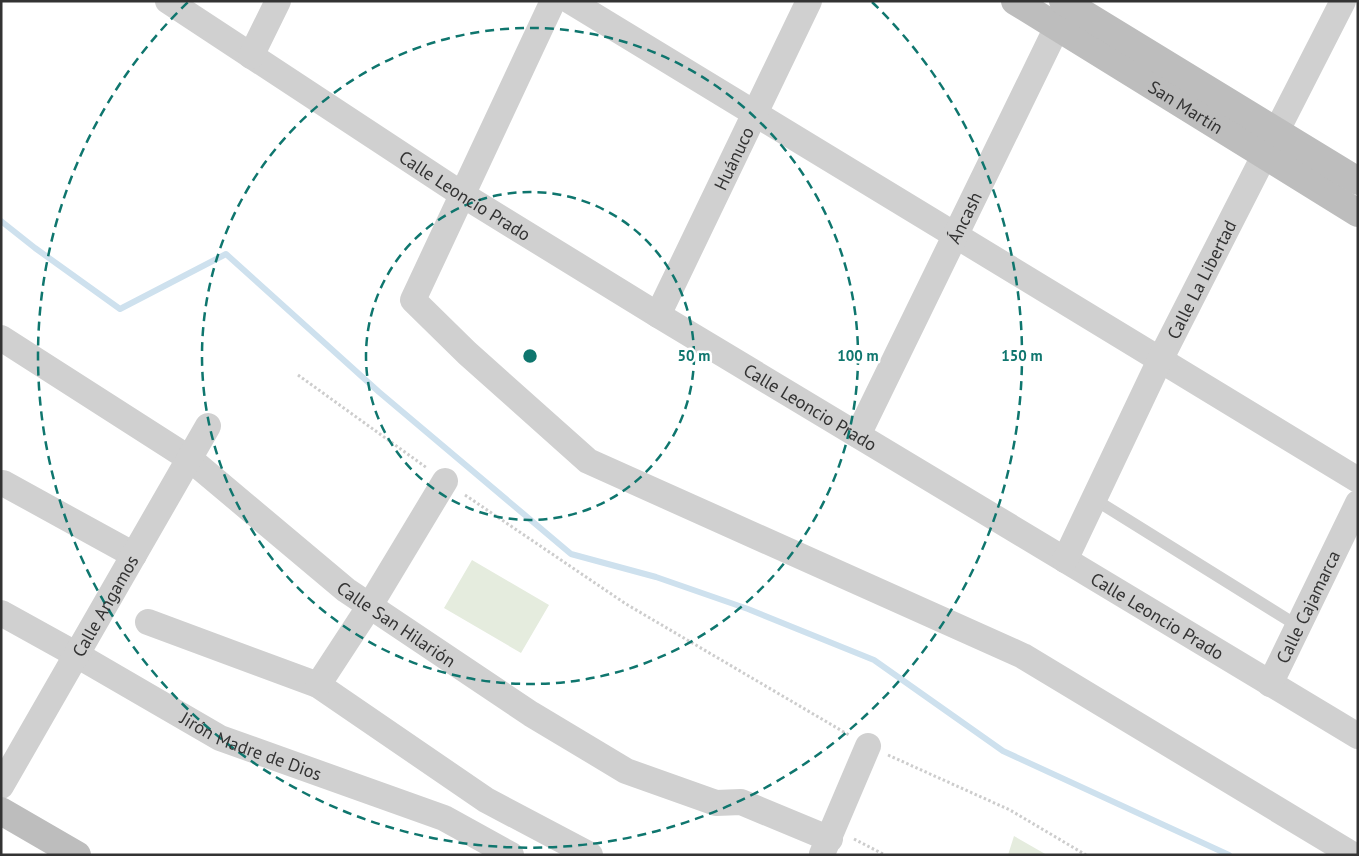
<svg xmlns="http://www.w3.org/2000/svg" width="1359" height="856" font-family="'PT Sans',sans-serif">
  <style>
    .green { fill: #e5ecde }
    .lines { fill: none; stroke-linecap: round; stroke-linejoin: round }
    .stream { stroke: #cee1ee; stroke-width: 6 }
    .path { stroke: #cdcdcd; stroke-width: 3; stroke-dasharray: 2.5 2.5; stroke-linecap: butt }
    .lane { stroke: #d0d0d0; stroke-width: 12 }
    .street { stroke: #d0d0d0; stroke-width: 26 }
    .secondary { stroke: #bdbdbd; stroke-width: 28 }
    .ring { fill: none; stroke: #0f766e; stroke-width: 2.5; stroke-dasharray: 9 6 }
    .labels { text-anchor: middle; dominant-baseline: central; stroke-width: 5; stroke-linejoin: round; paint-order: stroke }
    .street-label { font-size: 18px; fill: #333; stroke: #fff }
    .centre { fill: #0f766e; stroke: #fff; stroke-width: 2.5 }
    .ring-label { font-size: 15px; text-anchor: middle; font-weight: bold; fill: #0f766e; stroke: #fff; stroke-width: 5; stroke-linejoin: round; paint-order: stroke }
  </style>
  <rect width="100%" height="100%" fill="#fff"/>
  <path class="green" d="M 472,560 L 549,605 L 521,653 L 444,608 Z
    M 1014,836 L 1047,855 L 1008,855 Z"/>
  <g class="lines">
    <path class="stream" d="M 1,221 L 35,248 L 120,309 L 226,254 L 379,392 L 571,554 L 656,577 L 748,609 L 874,660 L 1003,751 L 1229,855"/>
    <path class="path" d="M 298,375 L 427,468
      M 465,495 L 626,604 L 849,735
      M 888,755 L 1010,810 L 1086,855
      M 854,839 L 885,855"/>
    <path class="lane" d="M 1094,499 L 1298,626"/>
    <g class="street">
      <path id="s1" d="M 168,1 L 463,195 L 658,315 L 1358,736"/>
      <path d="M 553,1 L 413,300 L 467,353 L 588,461 L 1023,656 L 1353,855"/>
      <path d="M 570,1 L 1358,480"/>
      <path d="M 251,56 L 278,1"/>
      <path id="s2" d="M 658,315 L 809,1"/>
      <path id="s3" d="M 1,338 L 190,459 L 346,590 L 531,714 L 626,771 L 716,803 L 741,802 L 830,839"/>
      <path id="s4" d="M 858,435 L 1057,27 L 1069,8"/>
      <path d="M 3,483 L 134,555"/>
      <path id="s5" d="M 1065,560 L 1160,360 L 1343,1"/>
      <path id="s6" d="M 1,613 L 77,655 L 220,738 L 444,818 L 511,855"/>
      <path d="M 148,622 L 318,685 L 486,800 L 590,855"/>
      <path id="s7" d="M 1270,684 L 1358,503"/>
      <path d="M 318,685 L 369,607 L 445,481"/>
      <path id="s8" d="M 1,786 L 208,426"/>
      <path d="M 822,854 L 868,746"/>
    </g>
    <g class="secondary">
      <path id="s9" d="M 1015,1 L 1358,213"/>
      <path d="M 1063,1 L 1358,181"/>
      <path d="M 1,811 L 77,855"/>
    </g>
  </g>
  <g class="ring">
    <circle cx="530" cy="356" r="164"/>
    <circle cx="530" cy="356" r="328"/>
    <path d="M872 2A492 492 0 1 1 188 2"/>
  </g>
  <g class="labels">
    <g class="street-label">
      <text stroke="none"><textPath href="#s9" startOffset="201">San Martín</textPath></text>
      <text stroke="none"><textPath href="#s2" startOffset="174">Huánuco</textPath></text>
      <text stroke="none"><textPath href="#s1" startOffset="355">Calle Leoncio Prado</textPath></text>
      <text stroke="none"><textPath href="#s4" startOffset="242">Áncash</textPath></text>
      <text stroke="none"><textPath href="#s5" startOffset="312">Calle La Libertad</textPath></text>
      <text stroke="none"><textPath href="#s1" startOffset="760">Calle Leoncio Prado</textPath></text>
      <text stroke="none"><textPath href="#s8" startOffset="208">Calle Angamos</textPath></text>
      <text stroke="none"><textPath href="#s7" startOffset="86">Calle Cajamarca</textPath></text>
      <text stroke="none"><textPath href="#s1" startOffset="1165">Calle Leoncio Prado</textPath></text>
      <text stroke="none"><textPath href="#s3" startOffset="489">Calle San Hilarión</textPath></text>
      <text stroke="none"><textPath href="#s6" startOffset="284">Jirón Madre de Dios</textPath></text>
    </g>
  </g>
  <circle cx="530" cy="356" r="8" class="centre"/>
  <g class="ring-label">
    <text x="694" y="361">50 m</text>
    <text x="858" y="361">100 m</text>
    <text x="1022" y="361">150 m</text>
  </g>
  <rect width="1359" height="856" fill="none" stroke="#333333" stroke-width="5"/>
</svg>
